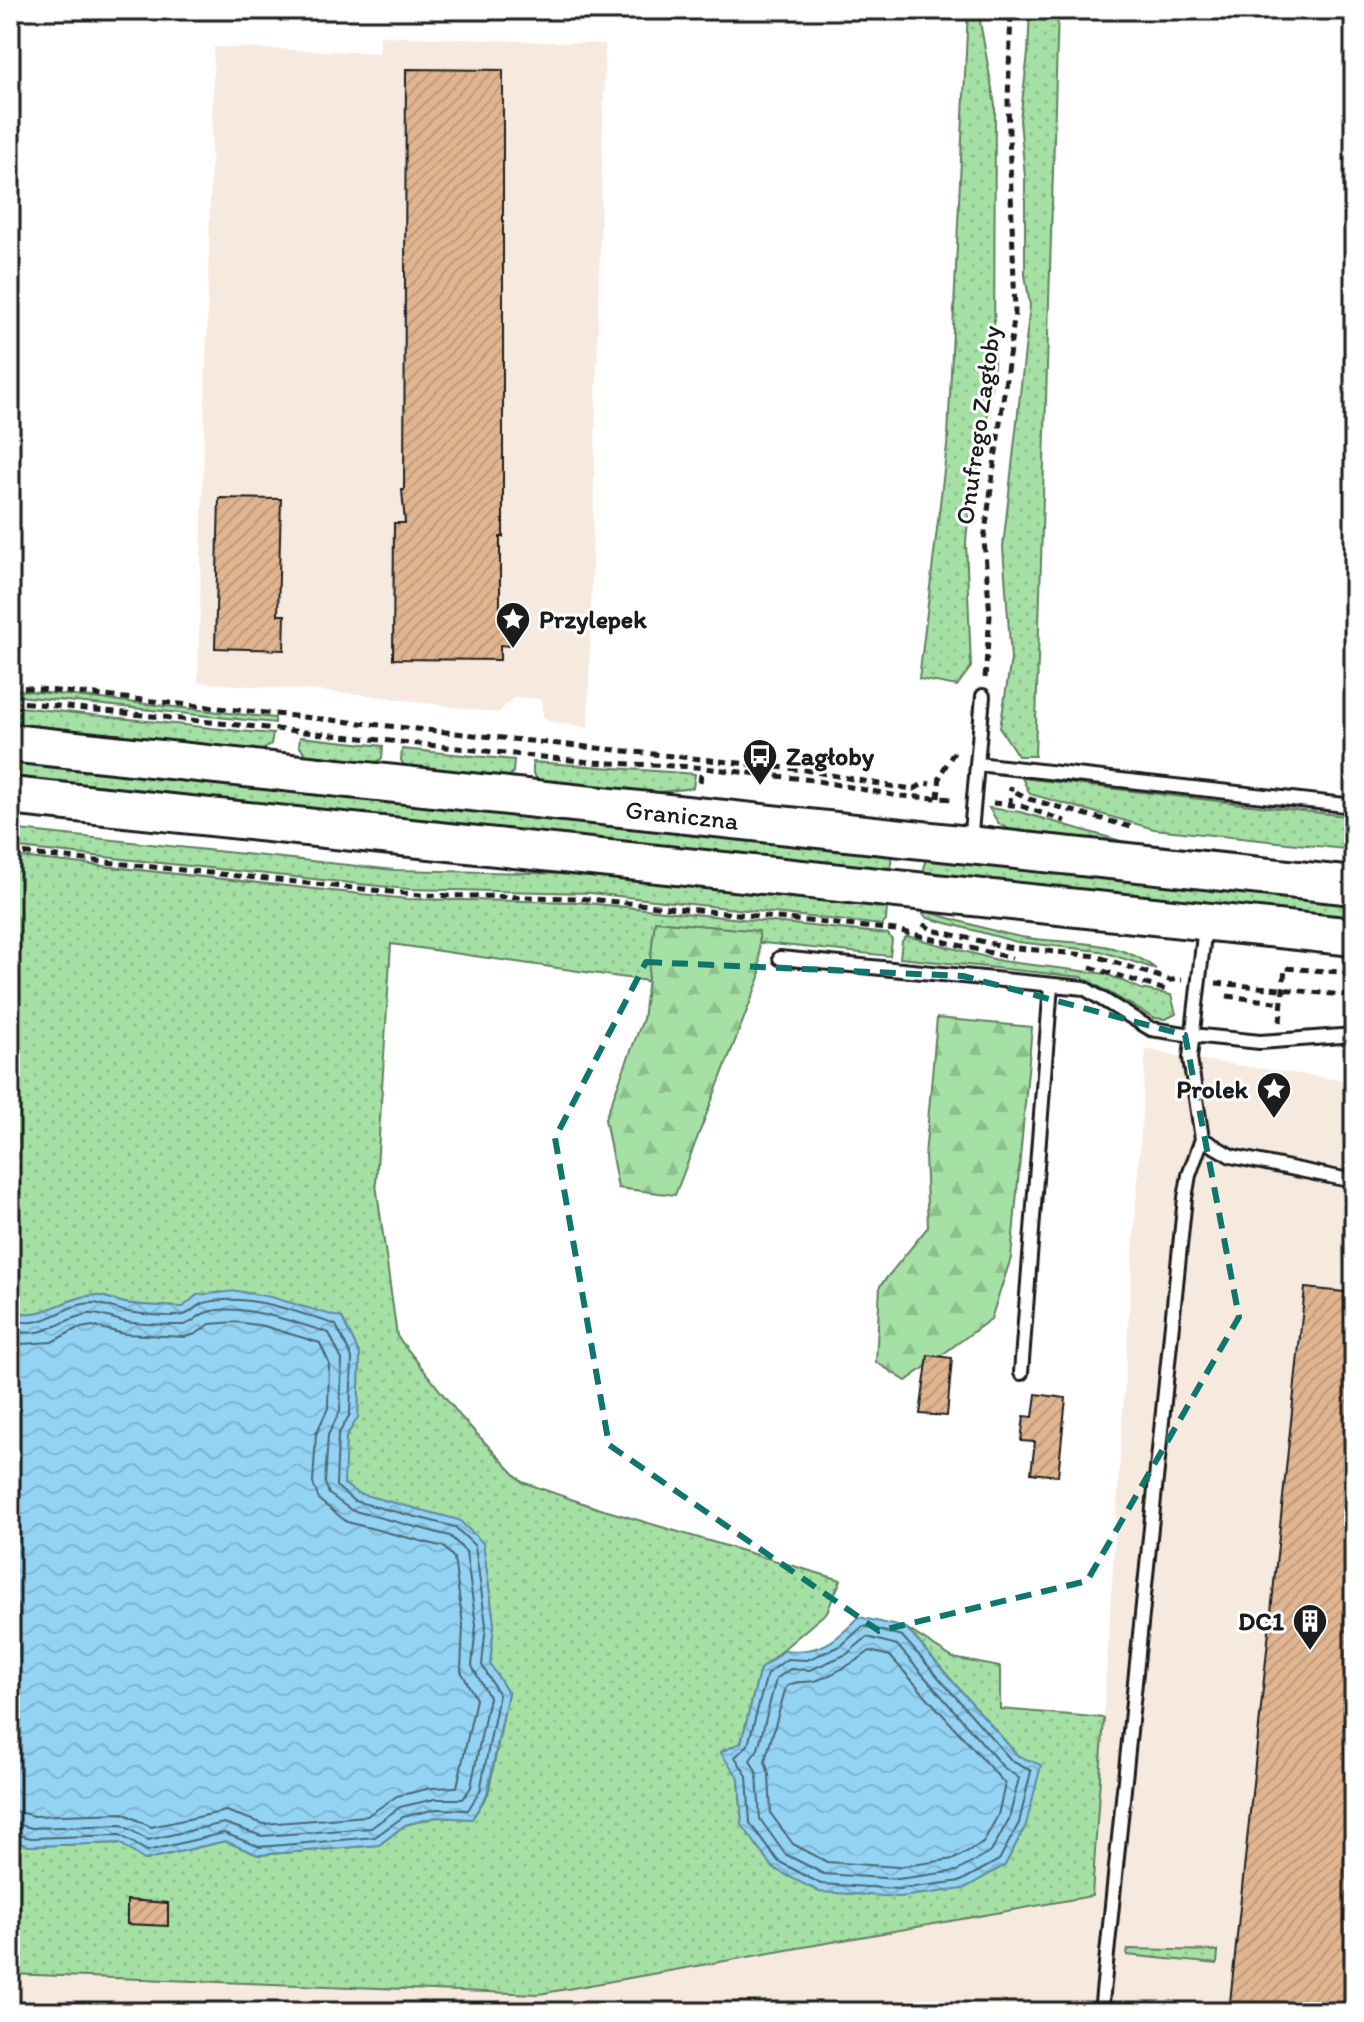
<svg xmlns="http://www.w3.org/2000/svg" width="1364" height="2022" font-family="Itim,sans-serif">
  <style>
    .built { fill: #f6e9de }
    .grass { fill: url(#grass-dots); stroke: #607e60; stroke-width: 2 }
    .forest { fill: url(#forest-firs); stroke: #607e60; stroke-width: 2 }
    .water { fill: url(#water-waves); stroke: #638a9e; stroke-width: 2 }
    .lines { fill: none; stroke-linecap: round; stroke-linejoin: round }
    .shore { stroke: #4c6572; stroke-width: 2 }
    .building { fill: url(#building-hatch); stroke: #1c1c1c; stroke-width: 2 }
    .lane-casing { stroke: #1c1c1c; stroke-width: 18 }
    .secondary-casing { stroke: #1c1c1c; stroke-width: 42 }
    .path { stroke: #1c1c1c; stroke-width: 5; stroke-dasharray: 8 6; stroke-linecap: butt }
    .lane { stroke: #fff; stroke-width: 12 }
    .secondary { stroke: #fff; stroke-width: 36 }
    .marked { fill: none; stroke: #0f766e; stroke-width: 6; stroke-dasharray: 16 10; stroke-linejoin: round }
    .labels { text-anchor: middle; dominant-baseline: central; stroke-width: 6; stroke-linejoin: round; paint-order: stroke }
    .street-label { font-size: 26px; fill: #1c1c1c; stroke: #fff }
    .poi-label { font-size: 26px; font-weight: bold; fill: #1c1c1c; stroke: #fff; text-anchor: start }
  </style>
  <defs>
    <pattern id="grass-dots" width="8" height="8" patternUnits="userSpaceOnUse" patternTransform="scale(2)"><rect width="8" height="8" fill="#a5e0a5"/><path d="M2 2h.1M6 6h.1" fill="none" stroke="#8dc08d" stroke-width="1.8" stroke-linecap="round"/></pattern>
    <pattern id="forest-firs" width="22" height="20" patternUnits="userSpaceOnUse" patternTransform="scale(2)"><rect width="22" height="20" fill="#a5e0a5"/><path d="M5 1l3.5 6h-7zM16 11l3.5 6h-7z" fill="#8dc08d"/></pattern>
    <pattern id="water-waves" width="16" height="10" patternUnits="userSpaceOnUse" patternTransform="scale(2)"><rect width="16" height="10" fill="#93d3f4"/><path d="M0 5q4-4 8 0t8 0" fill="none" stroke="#7eb5d1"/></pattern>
    <pattern id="building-hatch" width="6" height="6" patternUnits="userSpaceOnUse" patternTransform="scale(2)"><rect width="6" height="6" fill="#e0b590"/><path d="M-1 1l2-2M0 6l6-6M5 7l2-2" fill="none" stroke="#c09b7c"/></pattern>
  </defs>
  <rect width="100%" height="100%" fill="#fff"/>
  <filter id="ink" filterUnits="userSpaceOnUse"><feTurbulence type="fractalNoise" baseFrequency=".0125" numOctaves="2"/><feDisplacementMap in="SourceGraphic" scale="16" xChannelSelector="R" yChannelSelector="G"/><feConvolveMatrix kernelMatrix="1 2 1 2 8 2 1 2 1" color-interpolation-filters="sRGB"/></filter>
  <g filter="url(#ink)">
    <path class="built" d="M 380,36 L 605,44 L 588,728 L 548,721 L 543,715 L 541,699 L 514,697 L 498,713 L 370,695 L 198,682 L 214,47 L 379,53 Z
      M 1146,1049 L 1174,1056 L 1354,1082 L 1354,2012 L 10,2012 L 10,1974 L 539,1994 L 1092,1896 Z"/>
    <path class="grass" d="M 968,10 L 978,10 L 995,105 L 994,364 L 982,458 L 969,508 L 966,542 L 971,667 L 957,686 L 919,679 L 948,437 Z
      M 1030,10 L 1058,10 L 1035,756 L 1018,756 L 1000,728 L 1011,659 L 1003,547 L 1030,305 L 1025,275 L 1025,177 L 1020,120 L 1028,53 Z
      M 10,689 L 275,718 L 275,723 L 10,695 Z
      M 10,706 L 239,731 L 273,734 L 271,744 L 260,752 L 10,725 Z
      M 300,737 L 383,746 L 382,758 L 374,764 L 308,757 L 299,746 Z
      M 402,749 L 514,760 L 513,772 L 507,779 L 405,767 L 401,760 Z
      M 10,761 L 892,855 L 890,871 L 10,776 Z
      M 533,762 L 695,774 L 693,788 L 652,793 L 539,781 L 533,774 Z
      M 1022,778 L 1354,817 L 1354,850 L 1154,829 L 1030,794 Z
      M 989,808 L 1020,812 L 1142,847 L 1014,832 L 999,824 Z
      M 10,829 L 395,870 L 571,874 L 887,907 L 886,921 L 882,925 L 590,893 L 407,889 L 10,847 Z
      M 10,856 L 407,899 L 577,902 L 888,934 L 892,940 L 890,956 L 752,942 L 751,996 L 391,944 L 376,1184 L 397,1336 L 461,1417 L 522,1482 L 594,1507 L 841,1580 L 827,1612 L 760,1669 L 741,1743 L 739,1778 L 742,1825 L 963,1889 L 1005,1865 L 1026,1825 L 1018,1756 L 906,1628 L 953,1658 L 1000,1667 L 1000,1709 L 1104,1718 L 1092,1896 L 539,1994 L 10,1974 L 10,1840 L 29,1846 L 120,1843 L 145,1860 L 225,1841 L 258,1855 L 379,1845 L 405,1825 L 436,1817 L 472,1819 L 488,1794 L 508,1693 L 490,1664 L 494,1624 L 483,1543 L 403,1506 L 356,1493 L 343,1483 L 346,1437 L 358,1417 L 360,1355 L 342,1318 L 197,1295 L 183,1308 C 166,1306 148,1306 132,1304 C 118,1303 102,1293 88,1296 C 60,1300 39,1322 10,1310 Z
      M 925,859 L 1354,904 L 1354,919 L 924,875 Z
      M 925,911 C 957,920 989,931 1021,937 C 1067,945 1117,937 1156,969 L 1100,951 L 1017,942 L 928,918 L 923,914 Z
      M 907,936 L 1001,961 L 1106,974 L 1141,989 L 1171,995 L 1176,1014 L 1166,1019 L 1154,1018 L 1082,977 L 900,958 L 902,941 Z
      M 1128,1949 L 1218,1951 L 1217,1964 L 1127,1955 Z"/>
    <path class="forest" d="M 655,921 L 759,931 L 760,977 L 675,1195 L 618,1188 L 605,1119 L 643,1019 Z
      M 937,1018 L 1032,1027 L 1011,1258 L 991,1319 L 906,1381 L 876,1362 L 880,1286 L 928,1227 L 925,1156 Z"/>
    <path class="water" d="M 237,1291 L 271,1297 L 342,1318 L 360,1355 L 358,1417 L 346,1437 L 344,1484 L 357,1493 L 459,1520 L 483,1543 L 494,1624 L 490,1664 L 508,1693 L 487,1794 L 472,1819 L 436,1817 L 405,1825 L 379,1845 L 258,1855 L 225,1841 L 144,1860 L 120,1843 L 29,1846 L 10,1840 L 10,1310 C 39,1322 60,1300 88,1296 C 102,1293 117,1303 131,1304 C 148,1306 166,1306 183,1307 L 197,1295 Z
      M 859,1617 L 906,1628 L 1018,1756 L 1041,1765 L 1026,1825 L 1005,1865 L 963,1889 L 900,1897 L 819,1892 L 773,1868 L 742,1825 L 739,1778 L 720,1752 L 741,1743 L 760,1669 L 785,1650 C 820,1654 836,1641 859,1617 Z"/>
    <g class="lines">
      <path class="shore" d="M 10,1318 C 43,1333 61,1304 92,1303 C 103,1303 116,1310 128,1312 C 141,1314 170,1318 183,1315 C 191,1314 196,1305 204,1303 C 247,1292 295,1311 336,1325 L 352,1358 L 350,1414 L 338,1435 L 336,1486 L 354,1501 L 455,1527 L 475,1546 L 486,1625 L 482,1665 L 499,1695 L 480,1791 L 468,1810 L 436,1809 L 403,1817 L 375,1837 L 260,1847 L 224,1833 L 147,1851 L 120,1835 L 31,1838 L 10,1833
        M 10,1329 C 44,1342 60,1318 89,1314 C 101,1313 114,1320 126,1322 C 145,1325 165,1325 184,1325 C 193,1323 197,1316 205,1313 C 236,1301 298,1323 329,1333 L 342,1360 L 340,1411 L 328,1435 L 325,1483 L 329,1494 L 351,1510 L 450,1536 L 466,1552 L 476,1625 L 472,1666 L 489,1697 L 471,1787 L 463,1799 L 435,1799 L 400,1807 L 371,1828 L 262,1836 L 224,1823 L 148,1840 L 122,1825 L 32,1828 L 10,1822
        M 10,1342 L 21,1344 L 52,1342 L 76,1329 L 92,1326 L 125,1334 L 185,1337 L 196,1334 L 210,1324 L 236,1322 L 264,1326 L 320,1343 L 329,1363 L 328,1408 L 316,1434 L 313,1483 L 319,1500 L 347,1522 L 444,1547 L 454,1558 L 463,1625 L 461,1671 L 476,1699 L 457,1787 L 431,1788 L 397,1796 L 367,1816 L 264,1824 L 226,1811 L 151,1827 L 123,1813 L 34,1816 L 10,1810
        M 863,1626 L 902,1636 L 1012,1761 L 1031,1771 L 1019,1823 L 999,1860 L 961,1881 L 899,1889 L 821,1884 L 778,1861 L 750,1823 L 747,1776 L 735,1757 L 748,1745 L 767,1674 L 787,1659 L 807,1660 L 842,1645 Z
        M 867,1637 L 897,1645 L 1004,1768 L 1019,1778 L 1009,1819 L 991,1852 L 957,1871 L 898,1879 L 824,1874 L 785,1854 L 760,1819 L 757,1774 L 750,1760 L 758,1749 L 776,1679 L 790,1669 L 810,1670 L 847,1654 Z
        M 870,1651 L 890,1656 L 1005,1784 L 998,1815 L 983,1843 L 954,1859 L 898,1867 L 827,1862 L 793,1844 L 771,1814 L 769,1775 L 765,1761 L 786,1687 C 796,1679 806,1684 818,1680 C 838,1672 854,1663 870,1651 Z"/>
    </g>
    <path class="building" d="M 406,69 L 503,70 L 503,537 L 500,537 L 500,623 L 509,624 L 509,646 L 500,645 L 500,660 L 393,659 L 394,523 L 405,523 L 402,490 L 404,490 Z
      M 219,498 L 281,499 L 278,615 L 285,615 L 284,650 L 215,648 Z
      M 1305,1288 L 1354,1293 L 1354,2012 L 1229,2012 Z
      M 928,1355 L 952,1358 L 947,1416 L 920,1414 Z
      M 1036,1394 L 1066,1398 L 1058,1476 L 1031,1473 L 1035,1442 L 1021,1441 L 1024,1416 L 1033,1417 Z
      M 127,1900 L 168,1903 L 168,1926 L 127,1924 Z"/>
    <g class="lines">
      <g class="lane-casing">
        <path id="lane" d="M 977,764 L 1354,806
          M 970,844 L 983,696
          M 1205,926 L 1190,1058 L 1202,1139 L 1231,1156 L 1354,1181
          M 780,958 L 1084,988 L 1151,1029 L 1192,1035 L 1260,1042 L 1354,1035
          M 1021,1373 L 1051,985
          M 1101,2012 L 1185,1198 L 1189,1175 L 1202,1139"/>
      </g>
      <g class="secondary-casing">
        <path id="secondary" d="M 10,743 L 1354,886
          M 10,796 L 1354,937"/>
      </g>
      <path class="path" d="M 985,678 L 990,616 L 984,540 L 1015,312 L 1008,102 L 1011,10
        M 10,686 L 805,770 L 890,786 L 914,789 L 925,783 L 930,784
        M 10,701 L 590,762 L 695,767 L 813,780 L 898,796 L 956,799
        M 701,774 L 700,783 L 704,784
        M 1016,792 L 1029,799 L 1135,828
        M 938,798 L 940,775 L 956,749
        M 993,803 L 1021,806 L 1065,821
        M 1010,805 L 1011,786
        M 10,852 L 420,895 L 578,898 L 896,930 L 1012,958
        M 923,924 L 932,930 L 1007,947 L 1096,956 L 1169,980 L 1182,980
        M 1090,967 L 1169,991
        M 1216,983 L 1354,996
        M 1227,996 L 1282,1003
        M 1280,1022 L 1285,968 L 1354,973"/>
      <use href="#lane" class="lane"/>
      <use href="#secondary" class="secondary"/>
    </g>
  </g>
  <path class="marked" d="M 646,962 L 963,976 L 1185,1035 L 1239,1317 L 1087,1581 L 879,1631 L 609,1445 L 555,1138 Z"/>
  <defs>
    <g id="sight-pin" transform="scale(1.8)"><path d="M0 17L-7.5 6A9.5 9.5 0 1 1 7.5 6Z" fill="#1c1c1c" stroke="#fff"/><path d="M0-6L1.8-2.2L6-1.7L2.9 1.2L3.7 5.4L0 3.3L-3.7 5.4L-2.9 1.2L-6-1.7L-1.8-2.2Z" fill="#fff"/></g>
    <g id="bus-pin" transform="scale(1.8)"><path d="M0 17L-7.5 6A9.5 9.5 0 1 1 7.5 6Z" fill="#1c1c1c" stroke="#fff"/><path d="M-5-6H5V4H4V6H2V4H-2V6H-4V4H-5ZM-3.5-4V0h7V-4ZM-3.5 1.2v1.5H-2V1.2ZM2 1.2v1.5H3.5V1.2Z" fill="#fff"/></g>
    <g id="building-pin" transform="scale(1.8)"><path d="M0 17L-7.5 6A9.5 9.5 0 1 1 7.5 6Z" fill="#1c1c1c" stroke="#fff"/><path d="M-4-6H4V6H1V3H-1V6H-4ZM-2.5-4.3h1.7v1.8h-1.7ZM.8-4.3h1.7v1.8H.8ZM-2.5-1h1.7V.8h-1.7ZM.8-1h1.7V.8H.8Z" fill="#fff"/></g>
  </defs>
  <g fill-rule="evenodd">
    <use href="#sight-pin" x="513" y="619"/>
    <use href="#bus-pin" x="760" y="756"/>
    <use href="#sight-pin" x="1274" y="1089"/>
    <use href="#building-pin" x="1310" y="1621"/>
  </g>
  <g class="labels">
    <g class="street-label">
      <text transform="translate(978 425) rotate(-82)">Onufrego Zagłoby</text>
      <text transform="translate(682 815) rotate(6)">Graniczna</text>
    </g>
    <g class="poi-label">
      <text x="539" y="619">Przylepek</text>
      <text x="786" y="756">Zagłoby</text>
      <text x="1248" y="1089" text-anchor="end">Prolek</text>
      <text x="1284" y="1621" text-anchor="end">DC1</text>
    </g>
  </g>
  <rect width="1364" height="2022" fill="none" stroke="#fff" stroke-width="40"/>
  <rect x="20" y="20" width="1324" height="1982" fill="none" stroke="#1c1c1c" stroke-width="3" filter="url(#ink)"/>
</svg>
